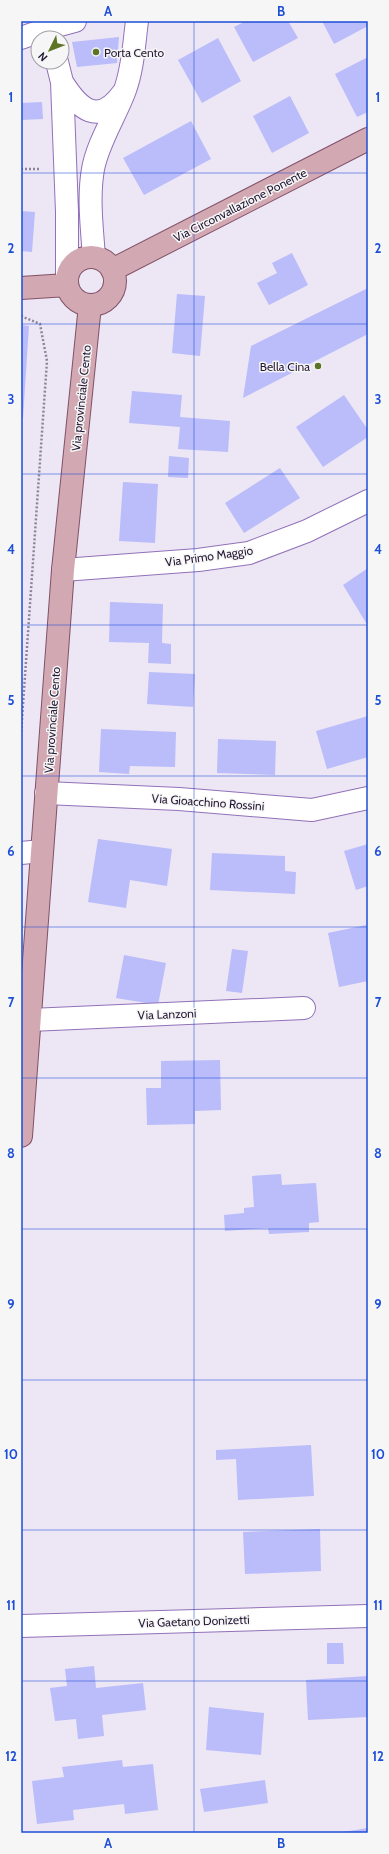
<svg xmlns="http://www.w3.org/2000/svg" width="389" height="1854" font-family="Cabin,sans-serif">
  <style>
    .building { fill: #bbbcfa }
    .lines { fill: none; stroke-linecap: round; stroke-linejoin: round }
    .minor-casing { stroke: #9171b8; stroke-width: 24 }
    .major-casing { stroke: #825166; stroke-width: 24 }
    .path { stroke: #8e859a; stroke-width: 2.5; stroke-dasharray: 2 2; stroke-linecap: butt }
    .minor { stroke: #fff; stroke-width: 22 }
    .major { stroke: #d2a9b3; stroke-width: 22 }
    .grid { fill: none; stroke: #1d4ed8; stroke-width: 1; stroke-opacity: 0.55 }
    .poi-dot { fill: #5d7425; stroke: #f6f6f6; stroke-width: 1.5 }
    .labels { text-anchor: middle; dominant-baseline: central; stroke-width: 3; stroke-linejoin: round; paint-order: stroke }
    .poi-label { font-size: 12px; fill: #251935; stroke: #f6f6f6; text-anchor: start }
    .street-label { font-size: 12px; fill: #251935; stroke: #f6f6f6 }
    .neatline { fill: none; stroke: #1d4ed8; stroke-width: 1.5 }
    .grid-label { font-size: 13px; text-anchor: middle; font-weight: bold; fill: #1d4ed8 }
  </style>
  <rect width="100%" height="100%" fill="#ece6f5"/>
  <path class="building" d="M 246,21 L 288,21 L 298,38 L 253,62 L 234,27 Z
    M 322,21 L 368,21 L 368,26 L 334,44 Z
    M 119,37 L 117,63 L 77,67 L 72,42 Z
    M 218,38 L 241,81 L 202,103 L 178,60 Z
    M 368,57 L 368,112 L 357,117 L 335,74 Z
    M 290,96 L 309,133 L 272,153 L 253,116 Z
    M 42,102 L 43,119 L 21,120 L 21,103 Z
    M 191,121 L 211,159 L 144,195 L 123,158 Z
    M 21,211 L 35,212 L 32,252 L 21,251 Z
    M 292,253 L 308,285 L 269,305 L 257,283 L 277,273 L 272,263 Z
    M 368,288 L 368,334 L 243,398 L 251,346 Z
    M 177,294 L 205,296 L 200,356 L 172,353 Z
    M 21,325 L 29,326 L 23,418 L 21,418 Z
    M 132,391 L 182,395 L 180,417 L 230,421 L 228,452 L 178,449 L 180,427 L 129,423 Z
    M 344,395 L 368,430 L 368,437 L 323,467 L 296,427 Z
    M 169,456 L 189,458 L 188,478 L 168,477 Z
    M 280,468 L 300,498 L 244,533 L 225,503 Z
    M 123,482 L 158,484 L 155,543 L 119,541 Z
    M 368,568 L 368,626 L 343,585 Z
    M 110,602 L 163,604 L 162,643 L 171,644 L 171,664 L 148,663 L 149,643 L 109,642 Z
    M 149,672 L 195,674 L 193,707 L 147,704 Z
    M 368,716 L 368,757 L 327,769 L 316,731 Z
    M 101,729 L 176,732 L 175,767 L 130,766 L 129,774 L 99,772 Z
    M 218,739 L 276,741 L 275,775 L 217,773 Z
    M 98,839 L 172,849 L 167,886 L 130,880 L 126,908 L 88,902 Z
    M 368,844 L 368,886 L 356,890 L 344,851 Z
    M 212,853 L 285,856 L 285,871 L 296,872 L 295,894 L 210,890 Z
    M 366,925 L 368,933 L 368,981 L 339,987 L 328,933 Z
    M 232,949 L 248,951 L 242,993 L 226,991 Z
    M 124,955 L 166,963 L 158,1005 L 116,998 Z
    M 220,1060 L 221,1110 L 195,1111 L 195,1124 L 147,1125 L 146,1088 L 161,1088 L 161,1061 Z
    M 281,1174 L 282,1185 L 316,1183 L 319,1222 L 309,1223 L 309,1232 L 269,1234 L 268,1228 L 225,1231 L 224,1215 L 244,1213 L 244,1208 L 254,1207 L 252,1176 Z
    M 311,1445 L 314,1496 L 238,1500 L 236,1459 L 216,1460 L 216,1450 Z
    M 320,1529 L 321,1571 L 245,1574 L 243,1532 Z
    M 327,1643 L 343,1643 L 344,1664 L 327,1664 Z
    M 94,1666 L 96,1688 L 143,1683 L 146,1710 L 102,1715 L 104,1736 L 78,1739 L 76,1719 L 55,1721 L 50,1688 L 67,1686 L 65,1669 Z
    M 368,1676 L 368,1717 L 308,1720 L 306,1680 Z
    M 209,1707 L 264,1713 L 261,1755 L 206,1750 Z
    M 122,1760 L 123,1767 L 153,1764 L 158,1810 L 125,1814 L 124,1804 L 73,1810 L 74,1820 L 37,1824 L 32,1781 L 64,1777 L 62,1767 Z
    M 265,1780 L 268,1803 L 204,1812 L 200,1789 Z
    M 368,1828 L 368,1833 L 343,1833 L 343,1832 Z"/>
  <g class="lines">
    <g class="minor-casing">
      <path id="minor" d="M 21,38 L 49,28
        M 51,38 L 49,28 L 75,21
        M 57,62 L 62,82 L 67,212 L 67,278
        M 62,82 C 79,109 98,127 123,93
        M 94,257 C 92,228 88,198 93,169 C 98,142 116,115 125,90 C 133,68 134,44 137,21
        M 63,570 L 198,560 L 249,553 L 307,531 L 368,501
        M 46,793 L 179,799 L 312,810 L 368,798
        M 21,853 L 42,851
        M 30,1020 L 304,1008
        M 21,1626 L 368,1616"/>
    </g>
    <g class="major-casing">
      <path id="major" d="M67 281a24 24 0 1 1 48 0a24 24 0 1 1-48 0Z
        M 112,270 L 368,139
        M 21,288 L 67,285
        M 21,1136 L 63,570 L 90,305"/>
    </g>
    <path class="path" d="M 21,169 L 40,169
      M 21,316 L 40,324 L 47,361 L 21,733"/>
    <use href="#minor" class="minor"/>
    <use href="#major" class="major"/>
  </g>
  <path class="grid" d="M 194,21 L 194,1833M 21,173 L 368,173M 21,324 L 368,324M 21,474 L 368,474M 21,625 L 368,625M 21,776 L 368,776M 21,927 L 368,927M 21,1078 L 368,1078M 21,1229 L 368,1229M 21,1380 L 368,1380M 21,1530 L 368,1530M 21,1681 L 368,1681"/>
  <g class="poi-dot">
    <circle cx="96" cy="52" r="4"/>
    <circle cx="318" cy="366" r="4"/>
  </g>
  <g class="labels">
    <g class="poi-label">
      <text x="104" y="52">Porta Cento</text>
      <text x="310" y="366" text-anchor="end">Bella Cina</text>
    </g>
    <g class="street-label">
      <text transform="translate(240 205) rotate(-27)">Via Circonvallazione Ponente</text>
      <text transform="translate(81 398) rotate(-84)">Via provinciale Cento</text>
      <text transform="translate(209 556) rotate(-8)">Via Primo Maggio</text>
      <text transform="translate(52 720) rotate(-86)">Via provinciale Cento</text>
      <text transform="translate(208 802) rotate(4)">Via Gioacchino Rossini</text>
      <text transform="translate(167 1014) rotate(-2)">Via Lanzoni</text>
      <text transform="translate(194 1621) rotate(-2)">Via Gaetano Donizetti</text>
    </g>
  </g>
  <rect width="389" height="1854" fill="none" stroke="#f6f6f6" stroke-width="44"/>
  <g transform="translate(50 50) rotate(227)"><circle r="19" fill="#f6f6f6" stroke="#a29ea9"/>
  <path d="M0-3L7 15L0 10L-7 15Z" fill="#5d7425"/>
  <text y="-6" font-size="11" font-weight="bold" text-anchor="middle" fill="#251935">N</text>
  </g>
  <rect x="22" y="22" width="345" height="1810" class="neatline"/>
  <g class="grid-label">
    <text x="108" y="16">A</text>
    <text x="281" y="16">B</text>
    <text x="11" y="102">1</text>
    <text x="378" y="102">1</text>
    <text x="11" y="253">2</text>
    <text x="378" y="253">2</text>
    <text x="11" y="404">3</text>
    <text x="378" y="404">3</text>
    <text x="11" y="554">4</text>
    <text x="378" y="554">4</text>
    <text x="11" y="705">5</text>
    <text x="378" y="705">5</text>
    <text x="11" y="856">6</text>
    <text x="378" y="856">6</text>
    <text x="11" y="1007">7</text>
    <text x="378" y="1007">7</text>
    <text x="11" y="1158">8</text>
    <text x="378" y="1158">8</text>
    <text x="11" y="1309">9</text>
    <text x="378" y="1309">9</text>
    <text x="11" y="1459">10</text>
    <text x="378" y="1459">10</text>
    <text x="11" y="1610">11</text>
    <text x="378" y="1610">11</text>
    <text x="11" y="1761">12</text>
    <text x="378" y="1761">12</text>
    <text x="108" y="1848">A</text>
    <text x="281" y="1848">B</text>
  </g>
</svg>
